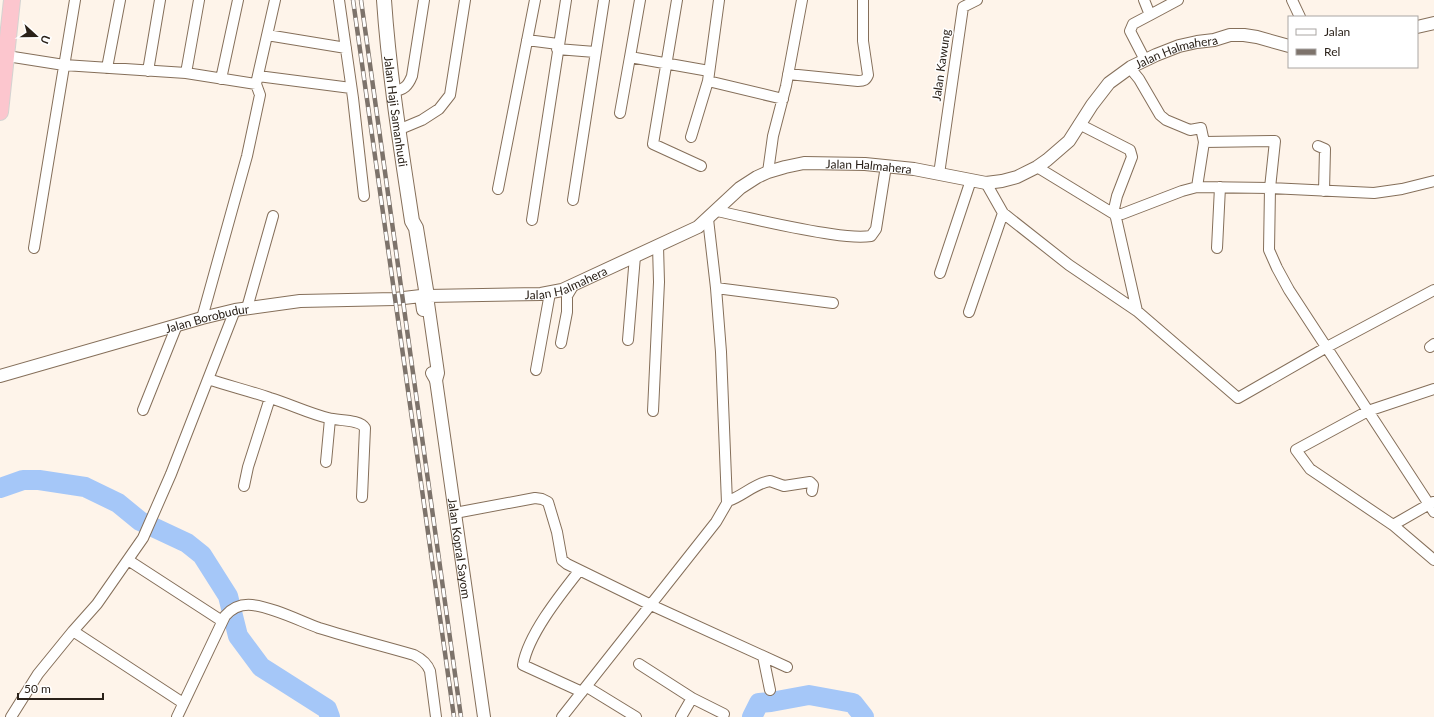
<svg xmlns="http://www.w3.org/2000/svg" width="1434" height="717" font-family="Lato,sans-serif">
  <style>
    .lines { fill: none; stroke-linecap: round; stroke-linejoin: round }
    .river { stroke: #a5c7f8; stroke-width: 20 }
    .minor-casing { stroke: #856f5a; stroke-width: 12 }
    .tertiary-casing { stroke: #856f5a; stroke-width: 14 }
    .secondary-casing { stroke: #856f5a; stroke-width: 16 }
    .trunk-casing { stroke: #d4d3d1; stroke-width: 18 }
    .minor { stroke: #fff; stroke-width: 10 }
    .tertiary { stroke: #fff; stroke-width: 12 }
    .secondary { stroke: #fff; stroke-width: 14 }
    .trunk { stroke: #fcc6ce; stroke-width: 16 }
    .rail-casing { stroke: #7d736b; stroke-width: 4.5 }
    .rail { stroke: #fff; stroke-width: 3; stroke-dasharray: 9; stroke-linecap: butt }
    .labels { text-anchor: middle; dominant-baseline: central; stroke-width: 3; stroke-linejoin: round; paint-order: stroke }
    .street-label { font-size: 12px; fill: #2a2119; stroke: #fff }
  </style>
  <rect width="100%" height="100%" fill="#fef4ea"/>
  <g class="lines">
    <path class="river" d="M 0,488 L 23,480 L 39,480 L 85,487 L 118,503 L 140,521 L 187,543 L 202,555 L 228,596 L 238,636 L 261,667 L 327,709 L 330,717
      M 752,717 L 759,703 L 771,702 L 809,695 L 853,703 L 864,717"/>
    <g class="minor-casing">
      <path id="minor" d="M 339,0 L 353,98 L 364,196
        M 640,0 L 630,57 L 709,71
        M 677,0 L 653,144 L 701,166
        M 719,0 L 708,81 L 783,99
        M 1144,0 L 1150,15 L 1178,0
        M 1292,0 L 1300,17
        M 267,35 L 346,48
        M 527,40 L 558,44
        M 557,49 L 595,52
        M 7,56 L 64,65 L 186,73 L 256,84 L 275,0
        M 1145,60 L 1130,31 L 1133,24 L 1150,15
        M 107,68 L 120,0
        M 1130,68 L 1139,79 L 1160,115 L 1166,120 L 1190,130 L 1201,128 L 1204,142 L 1275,141 L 1270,188 L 1269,250 L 1277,268 L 1289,290 L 1434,512
        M 148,71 L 160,0
        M 186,73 L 199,0
        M 788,74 L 858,81 C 864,81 866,80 868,75 L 863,41 L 863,0
        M 258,76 L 351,88
        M 221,79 L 238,0
        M 393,91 C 404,90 408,86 412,76 L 424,0
        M 620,113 L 630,57
        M 1079,124 L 1128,149 L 1130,150 L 1132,157 L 1117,196 L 1114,209 L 1137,311
        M 398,130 L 422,120 L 439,109 L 450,95 L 465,0
        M 691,137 L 708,81
        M 1318,146 L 1325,149 L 1324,191
        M 1037,167 L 1114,214 L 1122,214 L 1182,191 L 1197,187 L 1270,188 L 1374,193 L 1402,189 L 1434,181
        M 768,172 L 773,136 L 786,86 L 802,0
        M 939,174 L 963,7 L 977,0
        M 986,183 L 1003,213 L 1069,265 L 1137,311 L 1238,398 L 1327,347 L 1434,290
        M 1197,187 L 1204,142
        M 498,189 L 535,0
        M 573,200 L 604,0
        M 717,211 C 755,219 793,229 831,234 C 844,236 858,238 871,236 L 876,229 L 886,166
        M 532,220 L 566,0
        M 34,248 L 75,0
        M 1217,248 L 1220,187
        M 940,273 L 971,180
        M 716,288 L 833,303
        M 247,308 L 273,216
        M 969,312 L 1003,213
        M 202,318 L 247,156 L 260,95 L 256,84
        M 628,340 L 635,256
        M 561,343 L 567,312 L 567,296 L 573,286
        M 1430,347 L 1434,344
        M 536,370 L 550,293
        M 208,379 C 229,386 250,391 270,398 C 290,404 308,413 328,418 C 338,421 360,419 365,428 L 362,497
        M 1434,389 L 1368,411 L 1296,450 L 1310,469 L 1393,525 L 1434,560
        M 143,410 L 177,325
        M 653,411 L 659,282 L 658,246
        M 326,462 L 330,419
        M 244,486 L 248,467 L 270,398
        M 728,501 C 743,496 755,483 770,481 L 784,486 L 810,482 L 813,485 L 812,491
        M 455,513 L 535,498 L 542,499 L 548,502 L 557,532 L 562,560 L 567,564 L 651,605 L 787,667
        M 1393,525 L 1433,502
        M 128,560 L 222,621
        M 579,571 C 560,595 528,635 523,665 L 582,692
        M 73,631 L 183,703
        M 763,656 L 770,690
        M 639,664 L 692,698 L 681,717
        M 587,687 L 636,717
        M 692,698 L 724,714
        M 11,717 L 38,674 L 73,631 L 97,604 L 143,538 L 171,474 L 235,310
        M 177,717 L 225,616 C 232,608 242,604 252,605 C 272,607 300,621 319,628 C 351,638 383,646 414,655 C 422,659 427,663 430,671 L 436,717
        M 562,717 L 716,522 L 727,503 L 721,352 L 716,288 L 708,219"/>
    </g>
    <g class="tertiary-casing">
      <g id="tertiary">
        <path d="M 1417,27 L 1434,23"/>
        <path id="s1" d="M 432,373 L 436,380 L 484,717"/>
        <path id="s2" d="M 0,376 L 202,318 L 235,310 L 300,301 L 395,299 L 421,296 L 423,310"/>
        <path id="s3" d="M 436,380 L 438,373 L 427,296 L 541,294 L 562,290 L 698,227 L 740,188 L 757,177 L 768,172 L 785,167 L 804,163 L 865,164 L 914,169 L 986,183 L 1002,181 L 1017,177 L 1037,167 L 1047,160 L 1069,141 L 1092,105 L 1109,83 L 1131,67 L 1156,55 L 1179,46 L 1197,42 L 1214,40 L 1230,35 L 1244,35 L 1257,37 L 1289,46"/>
      </g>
    </g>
    <g class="secondary-casing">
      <g id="secondary">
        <path id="s4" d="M 384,0 C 389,74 401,148 412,221 L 416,228 L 427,296"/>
      </g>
    </g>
    <g class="trunk-casing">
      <path id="trunk" d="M 0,112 L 12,0"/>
    </g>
    <use href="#minor" class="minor"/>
    <use href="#tertiary" class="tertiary"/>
    <use href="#secondary" class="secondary"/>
    <use href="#trunk" class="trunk"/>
    <g class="rail-casing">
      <path id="rail" d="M 353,0 L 454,717
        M 361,0 L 461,717"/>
    </g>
    <use href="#rail" class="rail"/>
  </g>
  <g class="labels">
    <g class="street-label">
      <text stroke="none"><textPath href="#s3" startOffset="922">Jalan Halmahera</textPath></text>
      <text transform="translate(941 65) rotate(-82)">Jalan Kawung</text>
      <text stroke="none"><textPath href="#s4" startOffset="112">Jalan Haji Samanhudi</textPath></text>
      <text stroke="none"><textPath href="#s3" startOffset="562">Jalan Halmahera</textPath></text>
      <text stroke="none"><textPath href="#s3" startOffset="226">Jalan Halmahera</textPath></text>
      <text stroke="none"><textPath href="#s2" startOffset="215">Jalan Borobudur</textPath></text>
      <text stroke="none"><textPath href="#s1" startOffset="178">Jalan Kopral Sayom</textPath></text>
    </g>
  </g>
  <rect x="1288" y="16" width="130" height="52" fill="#ffffff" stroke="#aaa6a3"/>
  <rect x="1296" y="29" width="20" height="6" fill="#ffffff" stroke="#aaa6a3"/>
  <text x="1324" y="36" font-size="12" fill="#2a2119">Jalan</text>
  <rect x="1296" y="49" width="20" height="6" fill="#7d736b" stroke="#aaa6a3"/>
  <text x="1324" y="56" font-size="12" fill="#2a2119">Rel</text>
  <g transform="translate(36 36) rotate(111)" stroke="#ffffff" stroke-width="3" paint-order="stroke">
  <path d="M0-3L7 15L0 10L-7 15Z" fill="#2a2119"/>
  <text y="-6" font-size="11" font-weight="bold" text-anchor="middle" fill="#2a2119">U</text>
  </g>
  <path d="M18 693v6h85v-6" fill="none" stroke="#2a2119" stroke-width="2"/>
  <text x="24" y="693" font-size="12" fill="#2a2119" stroke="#ffffff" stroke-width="3" paint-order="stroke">50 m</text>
</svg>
